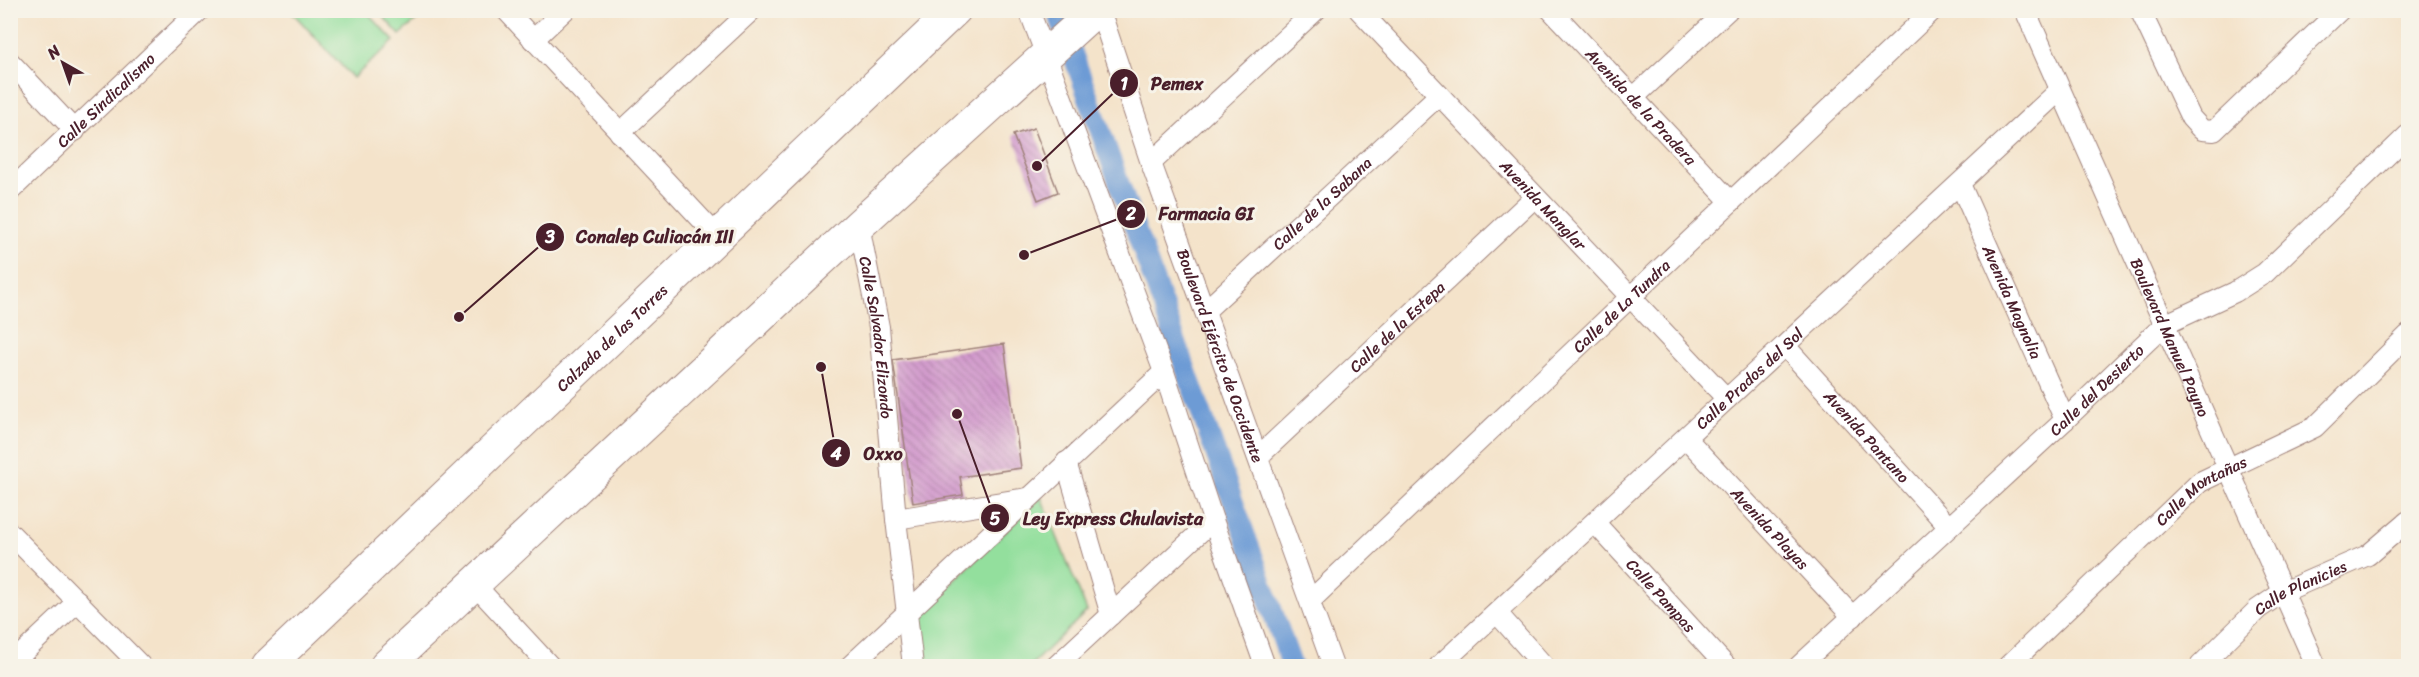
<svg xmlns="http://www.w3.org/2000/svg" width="2419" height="677" font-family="Sriracha,sans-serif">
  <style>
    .park { fill: #93df9d; stroke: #6e7f64; stroke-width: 1.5 }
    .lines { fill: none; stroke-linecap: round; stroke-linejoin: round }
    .canal { stroke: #6d9bd5; stroke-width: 21 }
    .building { fill: url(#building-back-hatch) }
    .street-casing { stroke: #9f817a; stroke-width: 22 }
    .primary-casing { stroke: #9f817a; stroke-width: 34 }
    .street { stroke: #fff; stroke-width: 20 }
    .primary { stroke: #fff; stroke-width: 32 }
    .labels { text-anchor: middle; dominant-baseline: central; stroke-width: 6; stroke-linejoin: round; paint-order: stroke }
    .street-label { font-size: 16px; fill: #4a1f2b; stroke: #f7f3e8 }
    .leader { fill: none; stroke: #4a1f2b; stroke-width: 2 }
    .callout-dot { fill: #4a1f2b; stroke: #f7f3e8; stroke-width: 2 }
    .mark-label { font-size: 18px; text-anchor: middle; font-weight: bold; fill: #fff }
    .callout-label { font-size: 18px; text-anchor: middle; font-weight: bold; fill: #4a1f2b; stroke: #f7f3e8; stroke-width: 6; stroke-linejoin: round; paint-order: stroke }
  </style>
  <defs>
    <pattern id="building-back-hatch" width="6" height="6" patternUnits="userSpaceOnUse" patternTransform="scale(1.5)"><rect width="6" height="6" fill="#cd8ec9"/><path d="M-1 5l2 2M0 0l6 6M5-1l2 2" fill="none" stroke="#a873a3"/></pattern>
  </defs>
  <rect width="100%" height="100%" fill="#f7f3e8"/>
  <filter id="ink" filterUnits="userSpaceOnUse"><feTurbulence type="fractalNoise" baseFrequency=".0167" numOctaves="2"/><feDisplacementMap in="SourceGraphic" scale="12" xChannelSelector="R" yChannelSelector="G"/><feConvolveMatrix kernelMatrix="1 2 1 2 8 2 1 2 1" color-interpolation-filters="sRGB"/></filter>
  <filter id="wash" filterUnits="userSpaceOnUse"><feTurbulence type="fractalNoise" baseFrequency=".008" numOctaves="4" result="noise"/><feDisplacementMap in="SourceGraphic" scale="24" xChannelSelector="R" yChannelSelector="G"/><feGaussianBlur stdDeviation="1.35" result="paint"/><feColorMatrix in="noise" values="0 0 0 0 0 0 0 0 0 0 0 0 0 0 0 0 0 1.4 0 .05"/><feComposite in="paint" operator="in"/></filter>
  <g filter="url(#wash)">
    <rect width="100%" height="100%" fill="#f4e3ca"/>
    <path class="park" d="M 291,11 L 366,11 L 394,41 L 353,78 Z
      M 378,11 L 427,11 L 400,35 Z
      M 1041,497 L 1087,611 L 1030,666 L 919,666 L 913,620 Z"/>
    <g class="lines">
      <path class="canal" d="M 1057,10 L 1292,666"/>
    </g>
    <g id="blocks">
      <path class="building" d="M 1034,128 L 1058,192 L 1038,200 L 1013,135 Z
        M 1004,344 L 1021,468 L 960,477 L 963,495 L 913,503 L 893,360 Z"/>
    </g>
  </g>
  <g filter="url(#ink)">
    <use href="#blocks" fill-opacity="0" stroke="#9f817a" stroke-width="1.5"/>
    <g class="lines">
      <g class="street-casing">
        <g id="street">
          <path d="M 506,10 L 717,236"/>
          <path d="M 1029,10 L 1164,372 L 1213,520 L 1265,666"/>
          <path id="s1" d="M 1100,10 L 1151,163 L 1333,666"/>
          <path id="s2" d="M 1359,10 L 1727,399"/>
          <path id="s3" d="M 1551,10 L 1731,202"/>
          <path id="s4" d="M 2025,10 L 2316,666"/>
          <path d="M 2140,10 L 2191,118 L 2202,130 L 2214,131 L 2340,10"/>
          <path d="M 533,40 L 565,10"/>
          <path d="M 10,62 L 75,131"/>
          <path d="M 1633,98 L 1728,10"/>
          <path d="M 620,133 L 752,10"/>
          <path d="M 1151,163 L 1316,10"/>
          <path id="s5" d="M 1960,184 L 2065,420"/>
          <path id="s6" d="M 10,191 L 200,10"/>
          <path id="s7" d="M 859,225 L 879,327 L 896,519 L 913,666"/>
          <path id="s8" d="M 1205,311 L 1439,95"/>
          <path id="s9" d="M 1785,346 L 1949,527"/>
          <path id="s10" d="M 1686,438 L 1853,617"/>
          <path id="s11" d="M 1259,456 L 1535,197"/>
          <path d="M 1066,462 L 1111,615"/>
          <path d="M 896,519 L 1028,498"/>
          <path id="s12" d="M 1595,523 L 1726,666"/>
          <path d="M 10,533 L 141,666"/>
          <path d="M 474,584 L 550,666"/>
          <path id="s13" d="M 1310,601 L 1933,10"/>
          <path d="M 1497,613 L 1544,666"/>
          <path d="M 10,665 L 78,601"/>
          <path d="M 850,666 L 1164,372"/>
          <path d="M 1056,666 L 1213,520"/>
          <path id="s14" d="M 1439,666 L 2060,90"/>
          <path id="s15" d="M 1799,666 L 2065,420 L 2164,325 L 2235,292 L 2265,273 L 2408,135"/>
          <path id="s16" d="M 2008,666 L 2200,482 L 2315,427 L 2408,335"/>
          <path id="s17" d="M 2200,666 L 2258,609 L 2283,592 L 2368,555 L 2408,521"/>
        </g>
      </g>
      <g class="primary-casing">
        <g id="primary">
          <path id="s18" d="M 267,666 L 955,10"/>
          <path d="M 386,666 L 859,225 L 1096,10"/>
        </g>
      </g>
      <use href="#street" class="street"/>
      <use href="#primary" class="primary"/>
    </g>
  </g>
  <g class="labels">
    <g class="street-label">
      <text stroke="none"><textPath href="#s6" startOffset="132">Calle Sindicalismo</textPath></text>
      <text stroke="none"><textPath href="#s3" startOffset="132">Avenida de la Pradera</textPath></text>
      <text stroke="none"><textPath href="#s8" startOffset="159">Calle de la Sabana</textPath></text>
      <text stroke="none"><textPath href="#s2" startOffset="268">Avenida Manglar</textPath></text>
      <text stroke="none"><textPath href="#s5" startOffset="129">Avenida Magnolia</textPath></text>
      <text stroke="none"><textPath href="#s13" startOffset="429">Calle de La Tundra</textPath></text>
      <text stroke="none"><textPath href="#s11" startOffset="189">Calle de la Estepa</textPath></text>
      <text stroke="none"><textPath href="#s18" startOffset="476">Calzada de las Torres</textPath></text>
      <text stroke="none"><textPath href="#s7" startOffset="114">Calle Salvador Elizondo</textPath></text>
      <text stroke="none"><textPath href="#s4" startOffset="358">Boulevard Manuel Payno</textPath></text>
      <text stroke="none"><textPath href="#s1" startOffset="366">Boulevard Ejército de Occidente</textPath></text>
      <text stroke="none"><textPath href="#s14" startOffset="423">Calle Prados del Sol</textPath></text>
      <text stroke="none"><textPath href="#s15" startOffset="406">Calle del Desierto</textPath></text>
      <text stroke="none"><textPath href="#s9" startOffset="122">Avenida Pantano</textPath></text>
      <text stroke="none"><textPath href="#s16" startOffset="262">Calle Montañas</textPath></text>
      <text stroke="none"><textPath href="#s10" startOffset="123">Avenida Playas</textPath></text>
      <text stroke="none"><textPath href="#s17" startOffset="129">Calle Planicies</textPath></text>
      <text stroke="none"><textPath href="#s12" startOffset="98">Calle Pampas</textPath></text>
    </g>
  </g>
  <path class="leader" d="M1037 166L1124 83M1024 255L1131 214M459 317L550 237M821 367L836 453M957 414L995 518"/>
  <g class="callout-dot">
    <circle cx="1037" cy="166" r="6"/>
    <circle cx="1024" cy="255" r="6"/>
    <circle cx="459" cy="317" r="6"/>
    <circle cx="821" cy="367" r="6"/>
    <circle cx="957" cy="414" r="6"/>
    <circle cx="1124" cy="83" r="15"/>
    <circle cx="1131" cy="214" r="15"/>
    <circle cx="550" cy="237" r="15"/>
    <circle cx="836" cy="453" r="15"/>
    <circle cx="995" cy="518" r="15"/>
  </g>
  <g class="mark-label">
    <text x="1124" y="90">1</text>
    <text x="1131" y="220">2</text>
    <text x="550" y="243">3</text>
    <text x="836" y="460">4</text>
    <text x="995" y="525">5</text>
  </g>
  <g class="callout-label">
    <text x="1177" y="90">Pemex</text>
    <text x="1206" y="220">Farmacia GI</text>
    <text x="655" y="243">Conalep Culiacán III</text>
    <text x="883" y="460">Oxxo</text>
    <text x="1113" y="525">Ley Express Chulavista</text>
  </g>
  <rect width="2419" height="677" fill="none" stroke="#f7f3e8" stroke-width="36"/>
  <g transform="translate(63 63) rotate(320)" stroke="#f7f3e8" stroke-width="4.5" paint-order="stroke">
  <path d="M0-4.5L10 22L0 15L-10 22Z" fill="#4a1f2b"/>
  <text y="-9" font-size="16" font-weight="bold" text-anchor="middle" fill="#4a1f2b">N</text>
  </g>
</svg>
